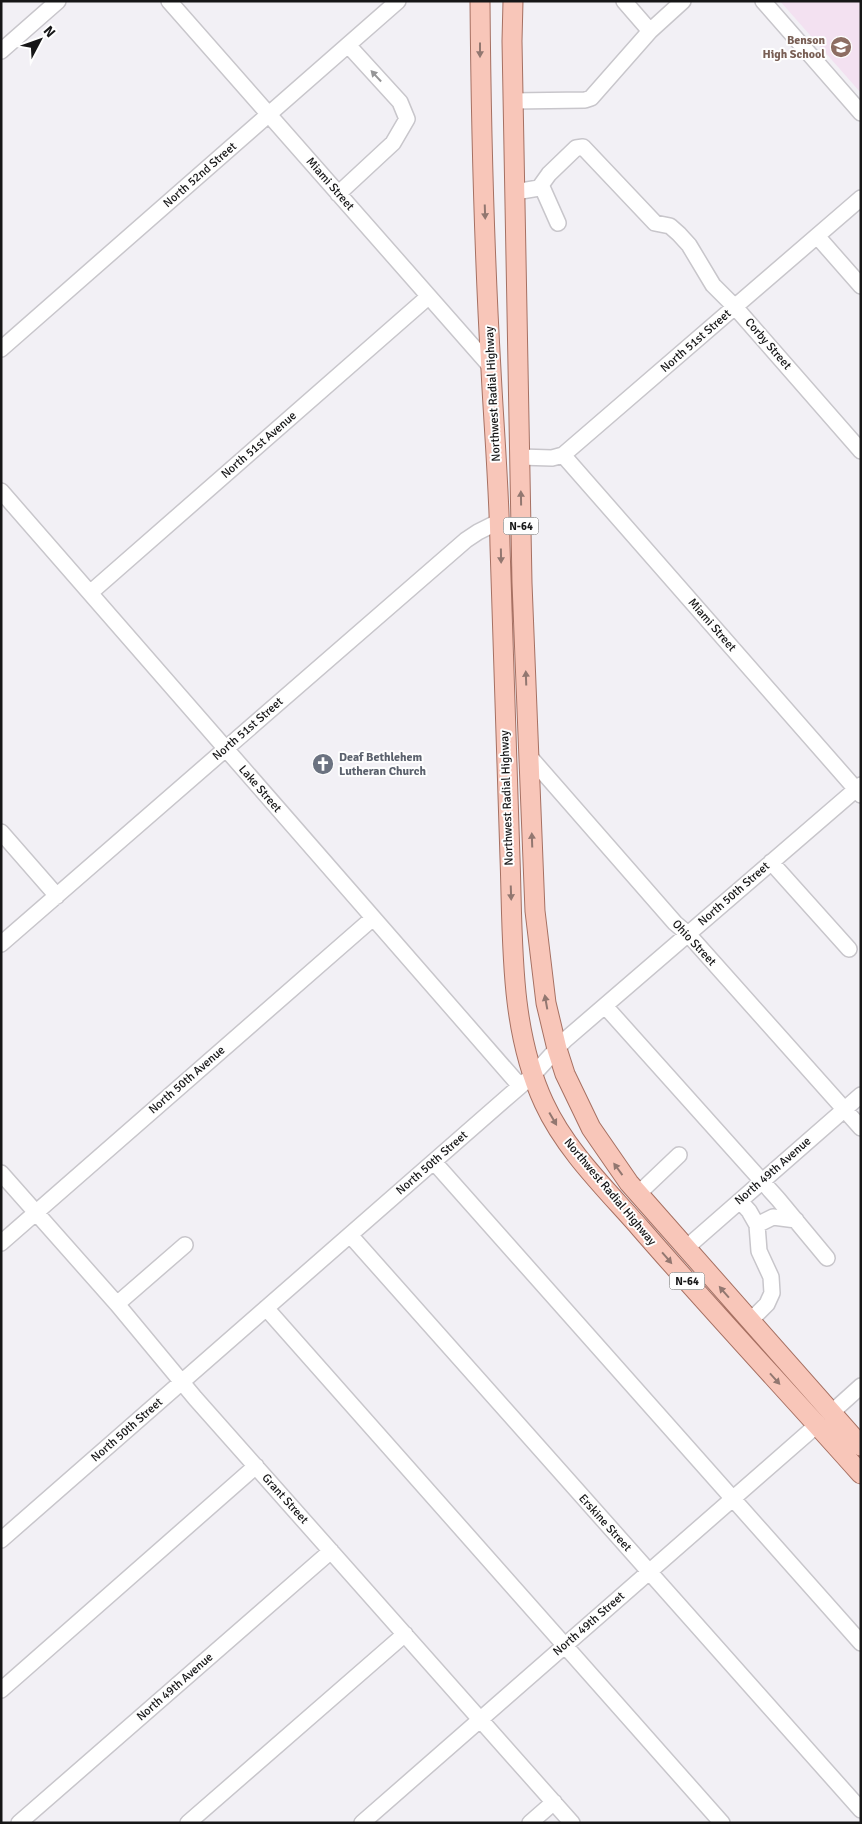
<svg xmlns="http://www.w3.org/2000/svg" width="862" height="1824" font-family="Signika,sans-serif">
  <style>
    .education { fill: #f3e1f1 }
    .lines { fill: none; stroke-linecap: round; stroke-linejoin: round }
    .minor-casing { stroke: #c8c6cb; stroke-width: 18 }
    .major-casing { stroke: #a67062; stroke-width: 21 }
    .minor { stroke: #fff; stroke-width: 15 }
    .major { stroke: #f8c6b9; stroke-width: 19 }
    .oneway { fill: #927770 }
    .oneway2 { fill: #969697 }
    .labels { text-anchor: middle; dominant-baseline: central; stroke-width: 4; stroke-linejoin: round; paint-order: stroke }
    .shield { fill: #fefefe; stroke: #5c5c5c; stroke-width: 1 }
    .shield-label { font-size: 11px; font-weight: bold; fill: #161617 }
    .education-label { font-size: 12px; font-weight: bold; fill: #785e54; stroke: #fefefe; text-anchor: end }
    .street-label { font-size: 12px; fill: #161617; stroke: #fefefe }
    .worship-label { font-size: 12px; font-weight: bold; fill: #5b616d; stroke: #fefefe; text-anchor: start }
  </style>
  <rect width="100%" height="100%" fill="#f2f0f5"/>
  <path class="education" d="M 780,1 L 861,1 L 861,93 Z"/>
  <g class="lines">
    <g class="minor-casing">
      <path id="minor" d="M 169,1 L 491,367
        M 624,1 L 650,31
        M 763,1 L 861,113
        M 1,51 L 58,1
        M 513,101 L 585,100 L 591,98 L 650,31 L 683,1
        M 542,187 L 558,223
        M 515,192 L 539,188 L 549,174 L 576,148 L 583,147 L 655,223 L 670,226 L 679,234 L 689,245 L 713,285 L 735,307 L 861,451
        M 338,194 L 393,143 L 407,119 L 400,102 L 348,45
        M 817,236 L 861,286
        M 1,349 L 398,1
        M 563,455 L 861,795
        M 520,457 L 552,458 L 563,455 L 861,198
        M 1,491 L 520,1086
        M 90,593 L 428,297
        M 529,756 L 675,923 L 688,934 L 861,1128
        M 1,832 L 57,896
        M 771,862 L 849,949
        M 1,944 L 466,540 L 478,532 L 500,521
        M 605,1006 L 778,1199 L 827,1258
        M 434,1162 L 861,1643
        M 1,1173 L 117,1304 L 195,1398 L 572,1823
        M 638,1194 L 679,1155
        M 740,1201 L 749,1211 L 757,1225 L 759,1251 L 771,1277 L 772,1293 L 767,1304 L 750,1321
        M 757,1225 L 773,1217 L 796,1220
        M 350,1235 L 861,1810
        M 1,1243 L 373,918
        M 686,1248 L 861,1095
        M 117,1304 L 185,1245
        M 266,1308 L 722,1823
        M 831,1413 L 861,1386
        M 1,1540 L 511,1094 L 533,1075 L 565,1040 L 861,785
        M 1,1690 L 256,1466
        M 19,1823 L 331,1551
        M 188,1823 L 405,1634
        M 362,1823 L 817,1425
        M 530,1823 L 554,1802"/>
    </g>
    <g class="major-casing">
      <path id="major" d="M 480,1 C 481,124 484,247 491,370 C 494,429 499,487 500,546 C 503,650 506,754 510,858 C 513,939 509,1028 544,1103 C 566,1151 607,1190 641,1229 C 713,1312 788,1392 861,1474
        M 513,1 L 512,41 L 522,583 L 535,911 L 546,1003 L 557,1049 L 565,1074 L 591,1128 L 629,1183 L 861,1446"/>
    </g>
    <use href="#minor" class="minor"/>
    <use href="#major" class="major"/>
  </g>
  <defs><path id="oneway-solid" d="M-6-.8H1V-3.2L6.5 0L1 3.2V.8H-6Z" transform="scale(1.25)"/></defs>
  <g class="oneway">
    <use href="#oneway-solid" transform="translate(480 50) rotate(90)"/>
    <use href="#oneway-solid" transform="translate(485 212) rotate(88)"/>
    <use href="#oneway-solid" transform="translate(521 498) rotate(-91)"/>
    <use href="#oneway-solid" transform="translate(501 556) rotate(89)"/>
    <use href="#oneway-solid" transform="translate(526 678) rotate(-92)"/>
    <use href="#oneway-solid" transform="translate(532 840) rotate(-92)"/>
    <use href="#oneway-solid" transform="translate(511 893) rotate(88)"/>
    <use href="#oneway-solid" transform="translate(546 1002) rotate(-100)"/>
    <use href="#oneway-solid" transform="translate(553 1119) rotate(60)"/>
    <use href="#oneway-solid" transform="translate(618 1169) rotate(-126)"/>
    <use href="#oneway-solid" transform="translate(667 1258) rotate(49)"/>
    <use href="#oneway-solid" transform="translate(724 1292) rotate(-131)"/>
    <use href="#oneway-solid" transform="translate(775 1379) rotate(48)"/>
  </g>
  <use class="oneway2" href="#oneway-solid" transform="translate(376 76) rotate(-133)"/>
  <defs>
    <g id="school-disc" transform="scale(1.125)"><circle r="9.5" fill="#8d6e63" stroke="#fefefe"/><path d="M0-5L7-2L0 1L-7-2ZM-4 1L0 2.5L4 1V4Q0 6-4 4Z" fill="#fff"/></g>
    <g id="church-disc" transform="scale(1.125)"><circle r="9.5" fill="#6b7280" stroke="#fefefe"/><path d="M-1.2-6h2.4v3.5h3.3v2.4h-3.3V6h-2.4V-.1h-3.3v-2.4h3.3Z" fill="#fff"/></g>
  </defs>
  <g fill-rule="evenodd">
    <use href="#school-disc" x="841" y="47"/>
    <use href="#church-disc" x="323" y="764"/>
  </g>
  <g class="labels">
    <g class="shield">
      <rect x="503.5" y="517.5" width="35" height="17" rx="4"/>
      <rect x="669.5" y="1272.5" width="35" height="17" rx="4"/>
    </g>
    <g class="shield-label">
      <text x="521" y="526">N-64</text>
      <text x="687" y="1281">N-64</text>
    </g>
    <g class="education-label">
      <text x="825" y="40">Benson<tspan x="825" dy="14">High School</tspan></text>
    </g>
    <g class="street-label">
      <text transform="translate(200 175) rotate(-41)">North 52nd Street</text>
      <text transform="translate(330 184) rotate(49)">Miami Street</text>
      <text transform="translate(696 341) rotate(-41)">North 51st Street</text>
      <text transform="translate(768 344) rotate(49)">Corby Street</text>
      <text transform="translate(493 394) rotate(-93)">Northwest Radial Highway</text>
      <text transform="translate(259 445) rotate(-41)">North 51st Avenue</text>
      <text transform="translate(712 625) rotate(49)">Miami Street</text>
      <text transform="translate(248 729) rotate(-41)">North 51st Street</text>
      <text transform="translate(260 789) rotate(49)">Lake Street</text>
      <text transform="translate(507 798) rotate(-92)">Northwest Radial Highway</text>
      <text transform="translate(734 894) rotate(-41)">North 50th Street</text>
      <text transform="translate(694 943) rotate(47)">Ohio Street</text>
      <text transform="translate(187 1080) rotate(-41)">North 50th Avenue</text>
      <text transform="translate(432 1163) rotate(-41)">North 50th Street</text>
      <text transform="translate(773 1171) rotate(-41)">North 49th Avenue</text>
      <text transform="translate(610 1192) rotate(50)">Northwest Radial Highway</text>
      <text transform="translate(127 1430) rotate(-41)">North 50th Street</text>
      <text transform="translate(285 1499) rotate(48)">Grant Street</text>
      <text transform="translate(605 1523) rotate(48)">Erskine Street</text>
      <text transform="translate(589 1624) rotate(-41)">North 49th Street</text>
      <text transform="translate(175 1687) rotate(-41)">North 49th Avenue</text>
    </g>
    <g class="worship-label">
      <text x="339" y="757">Deaf Bethlehem<tspan x="339" dy="14">Lutheran Church</tspan></text>
    </g>
  </g>
  <rect width="862" height="1824" fill="none" stroke="#161617" stroke-width="5"/>
  <g transform="translate(40 40) rotate(49)" stroke="#fefefe" stroke-width="4" paint-order="stroke">
  <path d="M0-4L9 19L0 12L-9 19Z" fill="#161617"/>
  <text y="-8" font-size="14" font-weight="bold" text-anchor="middle" fill="#161617">N</text>
  </g>
</svg>
